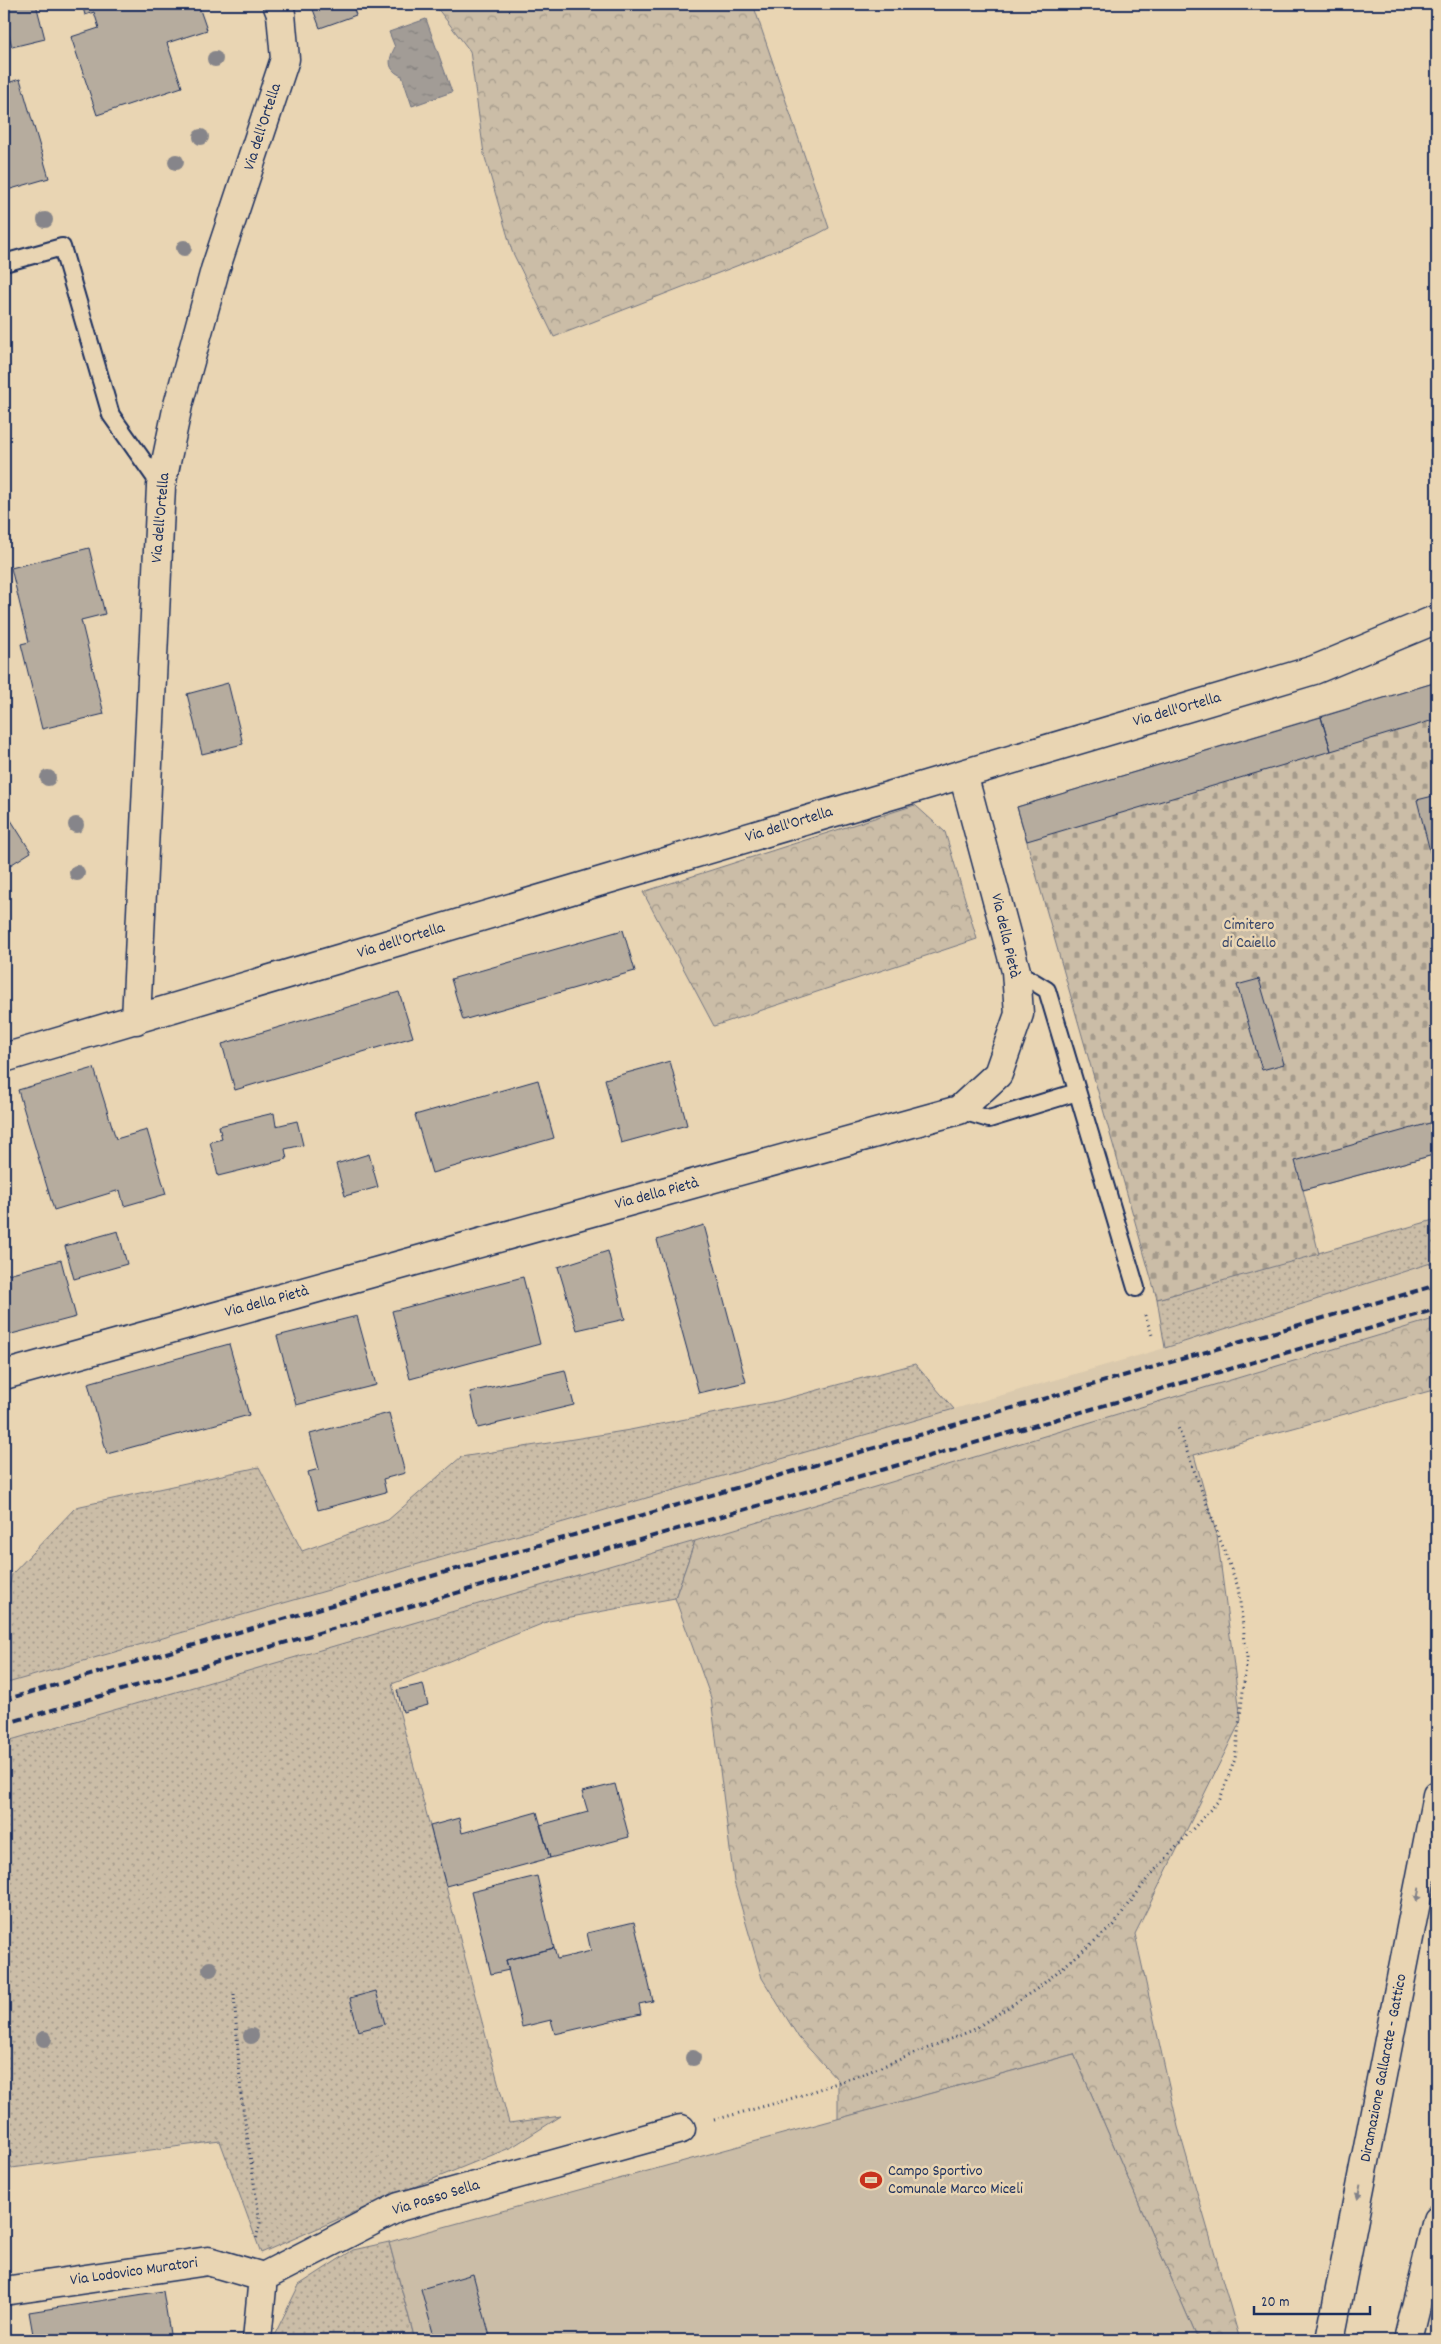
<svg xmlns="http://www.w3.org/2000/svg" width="1441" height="2344" font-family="Dekko,sans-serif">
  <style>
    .built { fill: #dac9ad }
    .grass { fill: url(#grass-dots); stroke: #737682 }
    .forest { fill: url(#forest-crowns); stroke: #737682 }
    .cemetery { fill: url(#cemetery-stones); stroke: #737682 }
    .pitch { fill: #cbbda7; stroke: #737682 }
    .water { fill: url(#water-ripples); stroke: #6c7080 }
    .building { fill: #b6ac9e; stroke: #1b2f5e }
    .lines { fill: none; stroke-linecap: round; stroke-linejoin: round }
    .lane-casing { stroke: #1b2f5e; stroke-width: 20 }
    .street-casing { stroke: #1b2f5e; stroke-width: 31 }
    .highway-casing { stroke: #1b2f5e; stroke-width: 31 }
    .path { stroke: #1b2f5e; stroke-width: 3; stroke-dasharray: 1 4; stroke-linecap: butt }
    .lane { stroke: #e9d5b3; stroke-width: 16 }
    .street { stroke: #e9d5b3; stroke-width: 28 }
    .highway { stroke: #e9d5b3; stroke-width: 28 }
    .rail { stroke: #1b2f5e; stroke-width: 4; stroke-dasharray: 8 4; stroke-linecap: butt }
    .tree { fill: #86858a }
    .oneway { fill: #828288 }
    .labels { text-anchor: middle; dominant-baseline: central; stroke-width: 5; stroke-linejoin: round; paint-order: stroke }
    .street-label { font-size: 16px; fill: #1b2f5e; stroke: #e9d5b3 }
    .park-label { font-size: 16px; fill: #354469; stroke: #e9d5b3 }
    .poi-label { font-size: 16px; fill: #1b2f5e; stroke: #e9d5b3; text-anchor: start }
  </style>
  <defs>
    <pattern id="grass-dots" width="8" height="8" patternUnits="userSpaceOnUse" patternTransform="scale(1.25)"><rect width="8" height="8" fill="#cbbda7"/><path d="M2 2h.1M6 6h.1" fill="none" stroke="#a49a8b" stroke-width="1.8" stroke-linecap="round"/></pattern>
    <pattern id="forest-crowns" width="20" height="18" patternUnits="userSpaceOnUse" patternTransform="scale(1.25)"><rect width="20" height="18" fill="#cbbda7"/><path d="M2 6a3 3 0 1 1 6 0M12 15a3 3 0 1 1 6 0" fill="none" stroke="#a49a8b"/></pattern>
    <pattern id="cemetery-stones" width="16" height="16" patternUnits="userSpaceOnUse" patternTransform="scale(1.25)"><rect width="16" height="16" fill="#cbbda7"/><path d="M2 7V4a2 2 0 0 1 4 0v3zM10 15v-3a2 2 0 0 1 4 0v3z" fill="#a49a8b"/></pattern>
    <pattern id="water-ripples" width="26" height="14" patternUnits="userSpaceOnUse" patternTransform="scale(1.25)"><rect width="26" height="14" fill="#a29c96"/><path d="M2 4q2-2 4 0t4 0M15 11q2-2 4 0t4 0" fill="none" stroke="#83807e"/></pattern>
  </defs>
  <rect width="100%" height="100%" fill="#e9d5b3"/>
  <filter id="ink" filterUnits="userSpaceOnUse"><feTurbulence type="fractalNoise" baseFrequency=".02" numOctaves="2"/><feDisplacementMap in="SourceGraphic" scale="10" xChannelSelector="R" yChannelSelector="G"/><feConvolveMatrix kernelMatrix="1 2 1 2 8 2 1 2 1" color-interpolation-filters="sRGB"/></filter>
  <g filter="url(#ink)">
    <path class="built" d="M 1437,1261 L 1437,1318 L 695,1541 L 4,1742 L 4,1684 L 1165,1348 Z"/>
    <path class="grass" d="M 1437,1219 L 1437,1261 L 1165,1348 L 1157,1299 Z
      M 915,1364 L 954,1409 L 4,1684 L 4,1610 L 12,1574 L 76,1507 L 259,1467 L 302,1551 L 388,1520 L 461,1457 L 630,1430 L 777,1401 Z
      M 695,1541 L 675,1598 L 549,1621 L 392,1684 L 509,2123 L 561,2116 L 512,2147 L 382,2200 L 261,2253 L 220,2141 L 4,2169 L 4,1742 Z
      M 389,2242 L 415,2340 L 272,2340 L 299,2285 L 353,2250 Z"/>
    <path class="forest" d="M 434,4 L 753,4 L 829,228 L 816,235 L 554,337 L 512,251 L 484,154 L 470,51 Z
      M 915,805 L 945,832 L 977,939 L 714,1026 L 643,892 Z
      M 1437,1318 L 1437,1389 L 1194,1455 L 1217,1536 L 1241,1720 L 1135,1934 L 1178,2127 L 1240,2340 L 1198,2340 L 1074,2054 L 838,2119 L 838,2080 L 799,2038 L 762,1978 L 734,1882 L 711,1698 L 675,1598 L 695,1541 Z"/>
    <path class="cemetery" d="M 1437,682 L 1437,1154 L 1303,1190 L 1319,1254 L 1157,1299 L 1017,807 Z"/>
    <path class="pitch" d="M 1074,2054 L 1198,2340 L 415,2340 L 389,2242 Z"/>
    <path class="water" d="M 426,19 L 452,92 L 412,106 L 402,76 C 387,70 388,60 395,47 L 389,32 Z"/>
    <path class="building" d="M 4,4 L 36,4 L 45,39 L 12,47 L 4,15 Z
      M 82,4 L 198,4 L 207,30 L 167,43 L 182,87 L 97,115 L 71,37 L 99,28 L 94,12 L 85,15 Z
      M 311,4 L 352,4 L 356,15 L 320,28 Z
      M 20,79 L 49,178 L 4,191 L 4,84 Z
      M 89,548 L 105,614 L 81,620 L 104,714 L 42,729 L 21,644 L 29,642 L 11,568 Z
      M 1437,682 L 1437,719 L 1331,751 L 1321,717 Z
      M 228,683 L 243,744 L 202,754 L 187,694 Z
      M 1321,717 L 1331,751 L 1027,841 L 1017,807 Z
      M 1437,795 L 1437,875 L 1436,875 L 1417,800 Z
      M 4,809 L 31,852 L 4,869 Z
      M 623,930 L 635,971 L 463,1020 L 451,979 Z
      M 1259,979 L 1284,1064 L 1262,1070 L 1237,985 Z
      M 399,992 L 413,1037 L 235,1090 L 222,1044 Z
      M 670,1061 L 687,1125 L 621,1143 L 605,1079 Z
      M 94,1068 L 116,1139 L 147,1130 L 166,1194 L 124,1206 L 120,1190 L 54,1210 L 18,1090 Z
      M 538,1080 L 554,1138 L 432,1173 L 415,1115 Z
      M 274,1113 L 276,1126 L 297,1121 L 303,1145 L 285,1149 L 287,1159 L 218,1176 L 210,1142 L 222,1139 L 219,1126 Z
      M 1437,1121 L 1437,1154 L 1303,1190 L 1295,1161 Z
      M 369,1154 L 378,1187 L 345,1196 L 336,1164 Z
      M 704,1225 L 746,1382 L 699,1393 L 657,1240 Z
      M 118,1231 L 127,1264 L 74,1279 L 65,1246 Z
      M 608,1251 L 625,1319 L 577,1330 L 558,1267 Z
      M 61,1260 L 76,1317 L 4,1336 L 4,1275 Z
      M 523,1277 L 540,1344 L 410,1379 L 392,1311 Z
      M 357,1316 L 376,1385 L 296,1405 L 277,1336 Z
      M 229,1344 L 249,1415 L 107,1454 L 88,1383 Z
      M 565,1370 L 574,1405 L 478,1428 L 470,1392 Z
      M 389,1413 L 405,1473 L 383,1479 L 386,1492 L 318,1510 L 308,1472 L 319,1469 L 310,1434 Z
      M 423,1684 L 428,1705 L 403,1712 L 397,1690 Z
      M 615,1784 L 629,1837 L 550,1858 L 540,1825 L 588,1812 L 582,1792 Z
      M 537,1812 L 550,1858 L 446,1886 L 430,1826 L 459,1818 L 462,1833 Z
      M 537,1876 L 554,1948 L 506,1960 L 509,1970 L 491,1974 L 471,1892 Z
      M 634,1922 L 653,2001 L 639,2004 L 641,2014 L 555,2034 L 551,2020 L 522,2027 L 506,1960 L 554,1948 L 557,1959 L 591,1951 L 587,1933 Z
      M 376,1991 L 385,2024 L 358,2031 L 350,1998 Z
      M 473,2274 L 491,2340 L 435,2340 L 421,2289 Z
      M 163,2291 L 171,2340 L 34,2340 L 29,2312 Z"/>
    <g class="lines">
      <g class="lane-casing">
        <path id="lane" d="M 4,263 L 62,247 L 111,415 L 161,486
          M 1016,971 L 1047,990 L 1136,1288
          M 959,1110 L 989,1119 L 1077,1092"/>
      </g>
      <g class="street-casing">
        <path id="street" d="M 136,1020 L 161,486 L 178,405 L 215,270 L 285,59 L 281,14 L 277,4
          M 4,1058 L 1314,670 L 1437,619
          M 4,1375 L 959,1110 L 998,1074 L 1019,1014 L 1016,971 L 963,774
          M 4,2291 L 208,2261 L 263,2277
          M 257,2340 L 263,2277 L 399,2207 L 681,2129"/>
      </g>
      <g class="highway-casing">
        <path id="highway" d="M 1330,2340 L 1437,1795
          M 1408,2340 L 1437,2220"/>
      </g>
      <path class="path" d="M 1145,1315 L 1152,1335
        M 234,1994 L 241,2094 L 260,2223 L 256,2239
        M 714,2120 L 787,2100 L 866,2073 L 973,2030 L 1038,1988 L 1114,1925 L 1148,1878 L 1220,1799 L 1235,1759 L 1247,1657 L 1238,1587 L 1177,1425"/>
      <use href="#lane" class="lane"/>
      <use href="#street" class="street"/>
      <use href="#highway" class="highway"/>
      <path class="rail" d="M 4,1700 L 1437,1285
        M 4,1724 L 1437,1309"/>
    </g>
    <g class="tree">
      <circle cx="215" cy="59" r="8"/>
      <circle cx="201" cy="137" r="8"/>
      <circle cx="176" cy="162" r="8"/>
      <circle cx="45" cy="220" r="8"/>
      <circle cx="184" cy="248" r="8"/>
      <circle cx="48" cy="778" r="8"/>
      <circle cx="76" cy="825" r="8"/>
      <circle cx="77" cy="873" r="8"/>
      <circle cx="210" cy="1969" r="8"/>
      <circle cx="251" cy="2036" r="8"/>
      <circle cx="44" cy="2039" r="8"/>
      <circle cx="693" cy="2058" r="8"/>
    </g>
    <defs><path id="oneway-solid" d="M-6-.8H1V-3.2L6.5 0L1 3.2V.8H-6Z" transform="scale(1.25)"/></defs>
    <g class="oneway">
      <use href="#oneway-solid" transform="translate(1418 1895) rotate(101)"/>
      <use href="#oneway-solid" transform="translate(1359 2192) rotate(101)"/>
    </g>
  </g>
  <defs>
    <g id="stadium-bare" transform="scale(1.725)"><path d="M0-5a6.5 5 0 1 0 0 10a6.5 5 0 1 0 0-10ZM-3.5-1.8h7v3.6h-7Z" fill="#c8321e" stroke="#e9d5b3" stroke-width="2.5" paint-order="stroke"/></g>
  </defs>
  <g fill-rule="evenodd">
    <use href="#stadium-bare" x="871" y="2180"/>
  </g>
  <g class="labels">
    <g class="street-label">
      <text transform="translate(263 127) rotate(-72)">Via dell'Ortella</text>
      <text transform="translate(161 518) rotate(-85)">Via dell'Ortella</text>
      <text transform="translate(1177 710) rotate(-16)">Via dell'Ortella</text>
      <text transform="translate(789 825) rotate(-17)">Via dell'Ortella</text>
      <text transform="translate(1005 936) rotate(77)">Via della Pietà</text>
      <text transform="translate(401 941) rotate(-17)">Via dell'Ortella</text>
      <text transform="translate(657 1194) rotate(-15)">Via della Pietà</text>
      <text transform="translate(267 1302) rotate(-15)">Via della Pietà</text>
      <text transform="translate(1384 2068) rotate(-79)">Diramazione Gallarate - Gattico</text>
      <text transform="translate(436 2198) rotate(-17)">Via Passo Sella</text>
      <text transform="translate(134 2272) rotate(-8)">Via Lodovico Muratori</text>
    </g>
    <g class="park-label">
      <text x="1249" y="925">Cimitero<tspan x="1249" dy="18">di Caiello</tspan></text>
    </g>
    <g class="poi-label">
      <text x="888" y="2171">Campo Sportivo<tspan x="888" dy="18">Comunale Marco Miceli</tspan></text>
    </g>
  </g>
  <rect width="1441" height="2344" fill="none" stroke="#e9d5b3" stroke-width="20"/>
  <rect x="10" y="10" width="1421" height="2324" fill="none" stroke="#1b2f5e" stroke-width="2" filter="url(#ink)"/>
  <path d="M1254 2306v8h116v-8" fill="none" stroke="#1b2f5e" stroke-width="2.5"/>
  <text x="1261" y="2306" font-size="15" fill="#1b2f5e" stroke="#e9d5b3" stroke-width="4" paint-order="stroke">20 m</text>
</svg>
